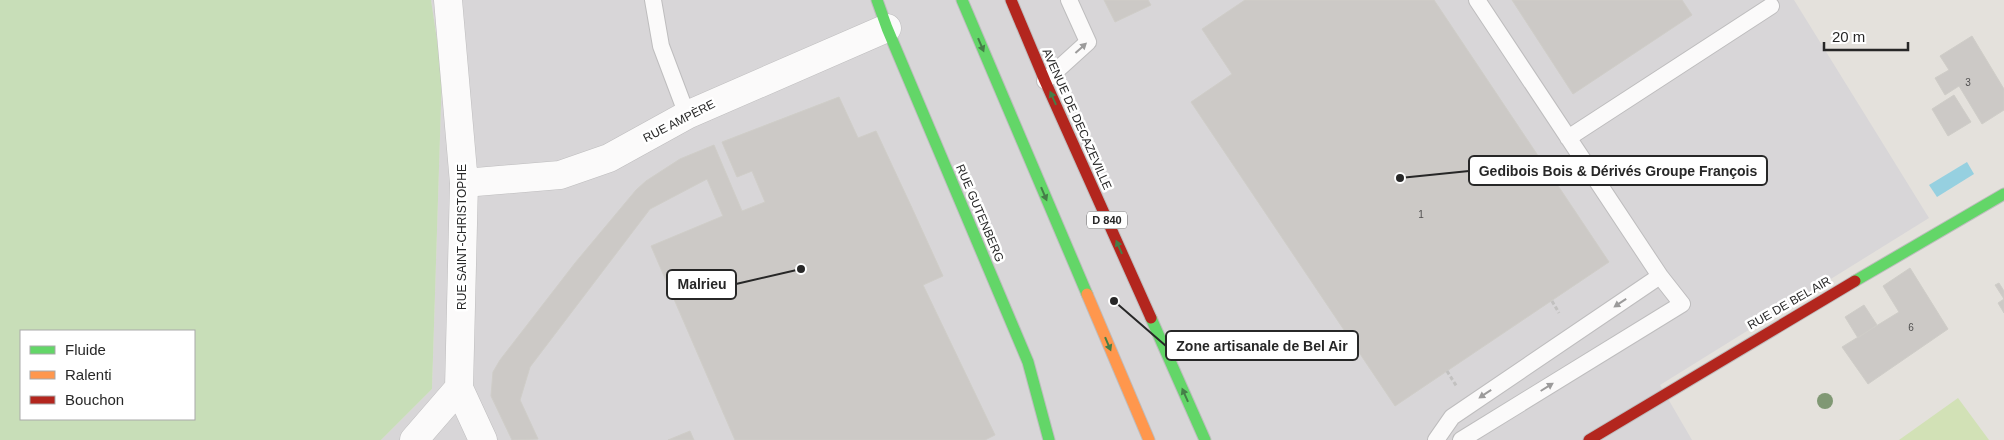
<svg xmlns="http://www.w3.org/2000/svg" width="2004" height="440" font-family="Helvetica,sans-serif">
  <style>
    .industrial { fill: #d8d6d8 }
    .green { fill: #c8deb8; fill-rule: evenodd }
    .pitch { fill: #d2e1b6 }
    .water { fill: #96d0e0 }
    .building { fill: #ccc9c6; stroke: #cfcdc8 }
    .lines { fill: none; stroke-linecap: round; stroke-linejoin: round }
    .lane-casing { stroke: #bebdbe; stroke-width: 18 }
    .street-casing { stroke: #bebdbe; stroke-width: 29 }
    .fast-casing { stroke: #bebdbe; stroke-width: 13 }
    .slow-casing { stroke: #bebdbe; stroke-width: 13 }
    .jam-casing { stroke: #bebdbe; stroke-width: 13 }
    .path { stroke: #c2c1c0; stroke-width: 3; stroke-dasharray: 4 2.5; stroke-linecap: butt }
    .lane { stroke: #fbfafa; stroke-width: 16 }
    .street { stroke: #fbfafa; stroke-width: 28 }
    .fast { stroke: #63d668; stroke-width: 11 }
    .slow { stroke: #ff974d; stroke-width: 11 }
    .jam { stroke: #b3261e; stroke-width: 11 }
    .tree { fill: #809874 }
    .oneway { fill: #457e48 }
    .oneway2 { fill: #9c9b9b }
    .labels { text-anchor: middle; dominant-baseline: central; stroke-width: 5; stroke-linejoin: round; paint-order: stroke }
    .number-label { font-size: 10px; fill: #515050 }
    .shield { fill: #fff; stroke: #686868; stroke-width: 1 }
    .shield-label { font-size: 11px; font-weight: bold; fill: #272727 }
    .street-label { font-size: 12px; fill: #272727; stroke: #fff }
    .leader { fill: none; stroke: #272727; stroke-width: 2 }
    .callout-dot { fill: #272727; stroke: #fff; stroke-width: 2 }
    .callout { fill: #fff; stroke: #272727; stroke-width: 2 }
    .callout-label { font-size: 14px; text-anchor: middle; font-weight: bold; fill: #272727 }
  </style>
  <rect width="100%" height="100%" fill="#e4e1dc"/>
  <path class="industrial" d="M 431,0 L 1794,0 L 1929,218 L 1660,385 L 1692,440 L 381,440 L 432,389 L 442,73 Z"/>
  <path class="green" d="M 0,0 L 431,0 L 442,73 L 432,389 L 381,440 L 0,440 ZM 21,331 L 194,331 L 194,419 L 21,419 Z"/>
  <path class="pitch" d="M 1958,398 L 1989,440 L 1899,440 Z"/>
  <path class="water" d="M 1967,162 L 1974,174 L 1937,197 L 1929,185 Z"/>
  <path class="building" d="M 1104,0 L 1148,0 L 1151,5 L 1115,22 Z
    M 1245,0 L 1434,0 L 1609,262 L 1395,406 L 1191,102 L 1232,74 L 1202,29 Z
    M 1512,0 L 1682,0 L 1692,15 L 1573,94 Z
    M 1972,36 L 2004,89 L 2004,110 L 1982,124 L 1959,86 L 1945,95 L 1935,78 L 1949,70 L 1940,56 Z
    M 1954,95 L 1971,122 L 1948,136 L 1932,109 Z
    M 839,97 L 858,138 L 876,131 L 912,208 L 943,276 L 923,285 L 995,435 L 985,440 L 735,440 L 651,246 L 723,216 L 707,179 L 650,209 L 530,367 L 520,400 L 538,439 L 512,440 L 491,396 L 493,372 L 500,360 L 575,263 L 636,190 L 646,181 L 680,159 L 714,145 L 742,211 L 765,202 L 752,171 L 737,177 L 722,142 Z
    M 1910,268 L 1948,329 L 1868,384 L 1842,347 L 1899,312 L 1883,286 Z
    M 1999,283 L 2004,291 L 2004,313 L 1998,303 L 2004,299 L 1995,285 Z
    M 1864,305 L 1877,325 L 1858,338 L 1845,317 Z
    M 690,431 L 694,440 L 668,440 Z"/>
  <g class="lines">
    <g class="lane-casing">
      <path id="lane" d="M 653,0 L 661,46 L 687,115
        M 1045,81 L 1088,42 L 1069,0
        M 1568,138 L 1771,6
        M 1436,440 L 1452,417 L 1660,276
        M 1461,440 L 1682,304 L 1660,276 L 1477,0"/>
    </g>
    <g class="street-casing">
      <path id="street" d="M 448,0 L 464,183 L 459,388 L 483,440
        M 464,183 L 560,175 L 609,158 L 687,115 L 887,28
        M 414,440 L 459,388"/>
    </g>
    <g class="fast-casing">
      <path id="fast" d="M 877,0 L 887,28 L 1028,362 L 1049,440
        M 962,0 L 1087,294
        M 1855,281 L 2004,194
        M 1151,318 L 1205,440"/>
    </g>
    <g class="slow-casing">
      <path id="slow" d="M 1087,294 L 1149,440"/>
    </g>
    <g class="jam-casing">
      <path id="jam" d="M 1011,0 L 1045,81 L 1151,318
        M 1589,440 L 1855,281"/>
    </g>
    <path class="path" d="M 1552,301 L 1559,313
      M 1447,371 L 1457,387"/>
    <use href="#lane" class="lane"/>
    <use href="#street" class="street"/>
    <use href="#fast" class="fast"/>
    <use href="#slow" class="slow"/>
    <use href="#jam" class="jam"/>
  </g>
  <circle class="tree" cx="1825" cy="401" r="8"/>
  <defs><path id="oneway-solid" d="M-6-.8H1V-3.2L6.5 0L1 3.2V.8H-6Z" transform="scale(1.25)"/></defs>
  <g class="oneway">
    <use href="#oneway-solid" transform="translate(981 45) rotate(67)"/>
    <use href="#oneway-solid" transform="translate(1053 98) rotate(-114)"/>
    <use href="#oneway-solid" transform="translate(1044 194) rotate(67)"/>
    <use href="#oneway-solid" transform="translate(1119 247) rotate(-114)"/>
    <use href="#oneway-solid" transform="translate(1108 344) rotate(67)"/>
    <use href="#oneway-solid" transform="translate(1185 395) rotate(-114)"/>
  </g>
  <g class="oneway2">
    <use href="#oneway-solid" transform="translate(1081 48) rotate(-42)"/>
    <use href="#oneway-solid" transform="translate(1620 303) rotate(146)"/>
    <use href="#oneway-solid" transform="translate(1547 387) rotate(-32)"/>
    <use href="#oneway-solid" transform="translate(1485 394) rotate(146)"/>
  </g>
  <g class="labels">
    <g class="number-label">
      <text x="1968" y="82">3</text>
      <text x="1421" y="214">1</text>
      <text x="1911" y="327">6</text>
    </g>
    <rect class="shield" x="1087" y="211.5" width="40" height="17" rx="4"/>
    <g class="shield-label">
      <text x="1107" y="220">D 840</text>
    </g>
    <g class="street-label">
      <text transform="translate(1077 119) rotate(66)">AVENUE DE DECAZEVILLE</text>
      <text transform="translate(679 121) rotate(-27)">RUE AMPÈRE</text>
      <text transform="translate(980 213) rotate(67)">RUE GUTENBERG</text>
      <text transform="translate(462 237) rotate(-90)">RUE SAINT-CHRISTOPHE</text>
      <text transform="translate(1789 303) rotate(-30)">RUE DE BEL AIR</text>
    </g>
  </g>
  <path class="leader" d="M1400 178L1469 171M801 269L736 284M1114 301L1166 346"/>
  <g class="callout-dot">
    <circle cx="1400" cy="178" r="5"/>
    <circle cx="801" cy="269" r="5"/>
    <circle cx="1114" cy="301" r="5"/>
  </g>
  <g class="callout">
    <rect x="1469" y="156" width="298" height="29" rx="5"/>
    <rect x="667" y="270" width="69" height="29" rx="5"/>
    <rect x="1166" y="331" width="192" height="29" rx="5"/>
  </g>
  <g class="callout-label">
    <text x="1618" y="176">Gedibois Bois &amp; Dérivés Groupe François</text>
    <text x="702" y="289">Malrieu</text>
    <text x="1262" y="351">Zone artisanale de Bel Air</text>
  </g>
  <rect x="20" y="330" width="175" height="90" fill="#ffffff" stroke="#a9a9a9"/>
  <rect x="30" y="346" width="25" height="8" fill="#63d668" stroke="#a9a9a9"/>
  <text x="65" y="355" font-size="15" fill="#272727">Fluide</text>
  <rect x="30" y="371" width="25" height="8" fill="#ff974d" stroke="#a9a9a9"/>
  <text x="65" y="380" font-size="15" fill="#272727">Ralenti</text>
  <rect x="30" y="396" width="25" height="8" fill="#b3261e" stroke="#a9a9a9"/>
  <text x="65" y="405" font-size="15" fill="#272727">Bouchon</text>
  <path d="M1824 42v8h84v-8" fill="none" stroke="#272727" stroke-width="2.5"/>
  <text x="1832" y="42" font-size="15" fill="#272727" stroke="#ffffff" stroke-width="4" paint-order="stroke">20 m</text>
</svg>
